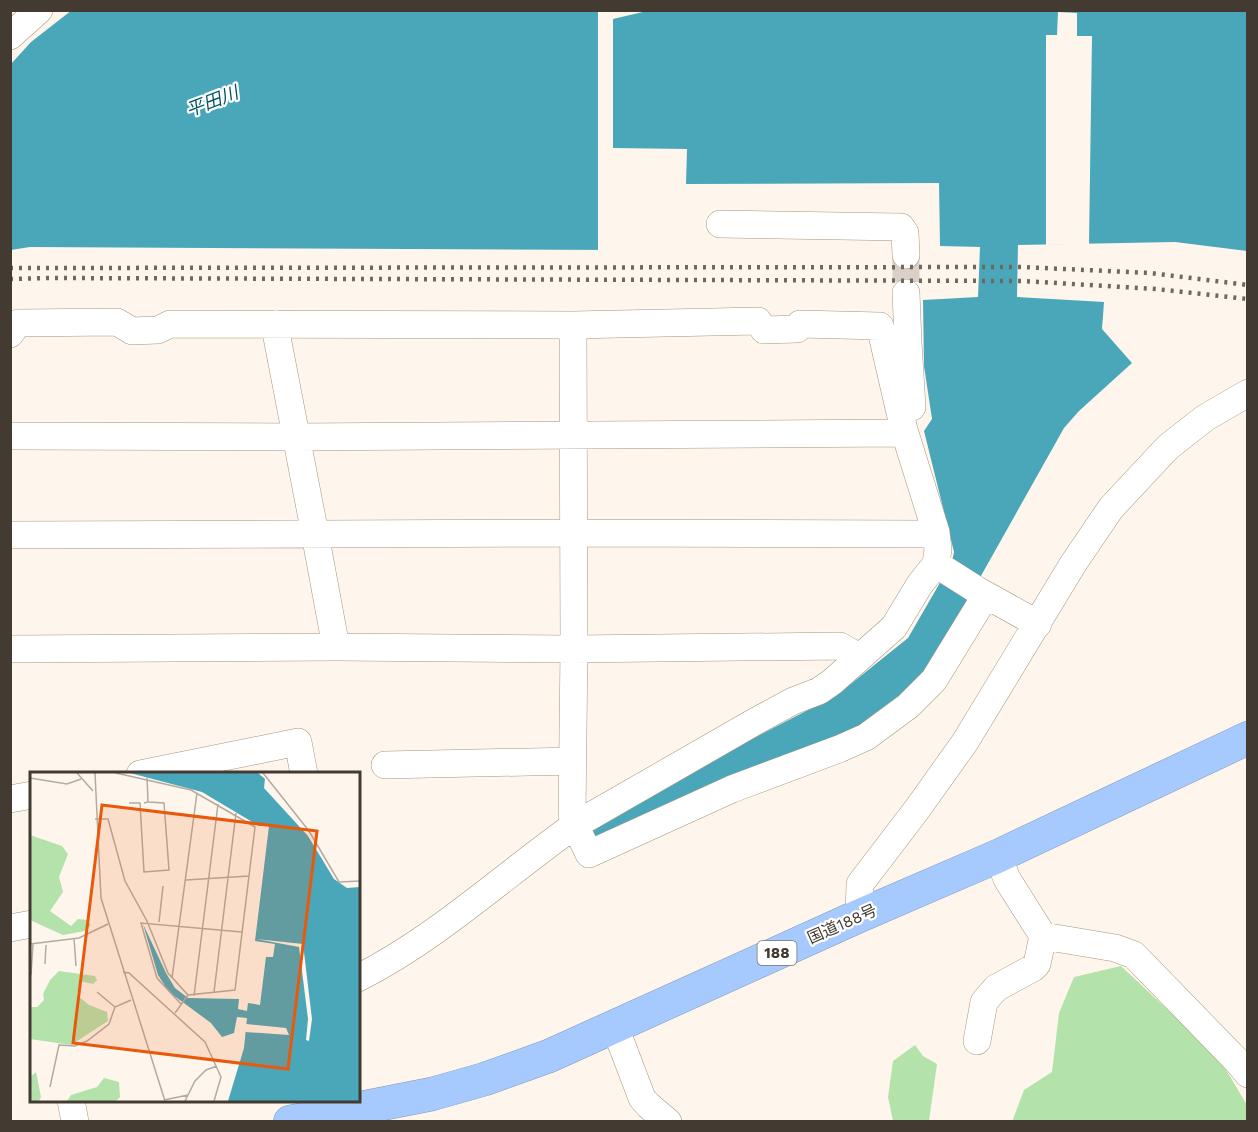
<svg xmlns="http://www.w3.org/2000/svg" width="1258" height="1132" font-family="'Work Sans','Noto Sans JP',sans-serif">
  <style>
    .green { fill: #b4e2ab }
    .water { fill: #4aa7ba }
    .pier { fill: #fef6ec }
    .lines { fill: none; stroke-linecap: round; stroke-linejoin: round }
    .minor-tunnel { stroke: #d9d1c7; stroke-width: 27; stroke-dasharray: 27 14; stroke-linecap: butt }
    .minor-casing { stroke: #a7957f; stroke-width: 28 }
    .highway-casing { stroke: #8398b6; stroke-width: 34 }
    .minor { stroke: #fff; stroke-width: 27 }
    .highway { stroke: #a6cafe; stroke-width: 33 }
    .rail { stroke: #70685e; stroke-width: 4.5; stroke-dasharray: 3 6; stroke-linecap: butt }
    .labels { text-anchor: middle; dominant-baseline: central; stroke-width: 4.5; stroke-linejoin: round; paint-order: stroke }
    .shield { fill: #fff; stroke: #7b766f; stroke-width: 1.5 }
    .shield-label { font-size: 15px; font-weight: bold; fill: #433b31 }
    .street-label { font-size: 16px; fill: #433b31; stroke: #fff }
    .water-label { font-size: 18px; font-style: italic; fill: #005462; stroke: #fff }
    .inset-road { fill: none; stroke: #b3aba1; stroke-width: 1.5 }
    .view { fill: #e8590c; fill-opacity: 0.15; stroke: #e8590c; stroke-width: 3 }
    .inset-edge { fill: none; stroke: #433b31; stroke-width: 3 }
  </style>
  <rect width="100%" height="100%" fill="#fef6ec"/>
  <path class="green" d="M 1121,966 L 1219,1058 L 1247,1105 L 1247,1121 L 1012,1122 L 1024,1090 L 1052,1072 L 1059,1013 L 1074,977 Z
    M 915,1045 L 923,1056 L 937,1064 L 929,1121 L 893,1121 L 888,1097 L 893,1061 Z"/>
  <path class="water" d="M 72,10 L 1247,11 L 1247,251 L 1175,242 L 1018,245 L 1017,297 L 1104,302 L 1102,329 L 1132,363 L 1079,411 L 1064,428 L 932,663 L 898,702 L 852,733 L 592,844 L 587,832 L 748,741 L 837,695 L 908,638 L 952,562 L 954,552 L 924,431 L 932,419 L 924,366 L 923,300 L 978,297 L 980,247 L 940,246 L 939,183 L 686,184 L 687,149 L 612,148 L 613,250 L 30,247 L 11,250 L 10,65 L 31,42 Z"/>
  <path class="pier" d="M 598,11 L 647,11 L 613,19 L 613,250 L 598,250 Z
    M 1058,12 L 1077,13 L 1077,36 L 1092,36 L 1089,244 L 1046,245 L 1046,35 L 1057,35 Z"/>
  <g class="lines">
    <path class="minor-tunnel" d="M 906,255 L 906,293"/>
    <g class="minor-casing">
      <path id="minor" d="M 10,36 L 39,10
        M 720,224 L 901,227 L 905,233 L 906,255
        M 906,293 L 908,342 L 912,407
        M 276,324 L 276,332 L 315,534 L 336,647
        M 573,325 L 574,649 L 572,815 L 575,825 L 589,854 L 732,789 L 839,749 L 866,737 L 908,706 L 934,680 L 986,595
        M 10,334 L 18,323 L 117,322 L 132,331 L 158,330 L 170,324 L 573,325 L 758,321 L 764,330 L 797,329 L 800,324 L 880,326 L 904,430 L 936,532 L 938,549 L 936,564
        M 10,436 L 297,437 L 896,433 L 904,430
        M 10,535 L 573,533 L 925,534 L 936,532
        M 10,649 L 336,647 L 574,649 L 840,646 L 859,657
        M 385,765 L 573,761
        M 140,774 L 298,742 L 304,774
        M 10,799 L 32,795
        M 998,856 L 1007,879 L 1043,936 L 1115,948 L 1134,955 L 1238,1062 L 1248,1074
        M 859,916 L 860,884 L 918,808 L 965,742 L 1073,564 L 1111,508 L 1168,447 L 1205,418 L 1248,393
        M 10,928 L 32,924
        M 358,978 C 437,938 503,876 575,825 L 758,720 L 793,701 L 819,691 L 832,682 L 894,627 L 920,584 L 936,564 L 977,590 L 1038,624
        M 615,1027 L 642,1098 L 648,1105 L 668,1122
        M 977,1041 L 984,1002 L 996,988 L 1033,968 L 1037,964 L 1043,936
        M 71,1100 L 75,1122"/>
    </g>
    <g class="highway-casing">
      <path id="highway" d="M 290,1122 L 432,1094 L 485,1079 L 549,1056 L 859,916 L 998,856 L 1248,738"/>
    </g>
    <use href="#minor" class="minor"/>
    <use href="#highway" class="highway"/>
    <path class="rail" d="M 10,268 L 1022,267 L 1150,273 L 1248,285
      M 10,279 L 46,278 L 1023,281 L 1156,289 L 1248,299"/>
  </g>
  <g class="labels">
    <rect class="shield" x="757.5" y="941" width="39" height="24" rx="4.5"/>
    <g class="shield-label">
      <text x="777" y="953">188</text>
    </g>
    <g class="street-label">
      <text transform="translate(842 924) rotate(-24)">国道188号</text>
    </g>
    <g class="water-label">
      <text transform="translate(212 101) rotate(-21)">平田川</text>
    </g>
  </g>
  <g transform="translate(30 772)">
    <rect width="330" height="330" fill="#fef6ec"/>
    <path d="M 0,63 L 32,74 L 38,82 L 29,105 L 33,120 L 20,139 L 41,154 L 48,147 L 57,148 L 61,153 L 55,159 L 33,163 L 0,148 ZM 29,199 L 65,204 L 67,208 L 63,212 L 50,209 L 47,223 L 59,233 L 77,240 L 78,249 L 41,273 L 0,267 L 0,235 L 7,235 L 14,228 L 13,222 L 20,208 ZM 6,300 L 11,325 L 9,329 L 0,329 L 0,305 ZM 74,306 L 89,310 L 90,325 L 86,329 L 37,329 L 41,323 L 67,315 Z" fill="#b4e2ab"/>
    <path d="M 100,1 L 228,1 L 235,7 L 234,16 L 278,64 L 304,107 L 317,116 L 330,115 L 330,329 L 198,329 L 214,276 L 217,246 L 207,245 L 204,261 L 192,265 L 181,251 L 139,220 L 128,203 L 113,152 L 136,201 L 145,216 L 158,226 L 209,227 L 208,237 L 217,239 L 218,231 L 230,233 L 236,185 L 243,185 L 245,172 L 225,169 L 239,54 L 229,54 L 172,20 Z" fill="#4aa7ba"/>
    <path d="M 226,167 L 273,172 L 282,247 L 279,269 L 276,268 L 278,247 L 269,175 ZM 216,252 L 256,256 L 259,263 L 215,260 Z" fill="#fef6ec"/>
    <path class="inset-road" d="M 47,1 L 63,19M 65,1 L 71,126 L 135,329M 86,1 L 161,18 L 225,55 L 205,218 L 158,223M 233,1 L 279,59 L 309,110 L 330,109M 0,6 L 37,12 L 51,7M 99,31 L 110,31 L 114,100 L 139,98 L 134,31 L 118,30M 114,31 L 118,30 L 117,5M 65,47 L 78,47 L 95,109 L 117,149 L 138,201 L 158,223 L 145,241M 156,108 L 219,104M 129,150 L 133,114M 44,166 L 46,194M 0,172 L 49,166 L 78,152M 15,192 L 16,173M 93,200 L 99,201 L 175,270 L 191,305 L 184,329M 1,203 L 3,172M 142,206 L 167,21M 67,220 L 85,235M 184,220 L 206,41M 164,224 L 188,32M 151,232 L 127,206 L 111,151 L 212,160M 20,315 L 29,273 L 45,274 L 57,269 L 79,252 L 85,235 L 101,228M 134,328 L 158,323M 155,329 L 165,309 L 176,298 L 187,294"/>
    <path class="view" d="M 72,33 L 287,59 L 258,297 L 43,271 Z"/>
    <rect width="330" height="330" class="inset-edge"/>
  </g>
  <rect width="1258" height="1132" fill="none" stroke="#433b31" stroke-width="24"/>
</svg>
